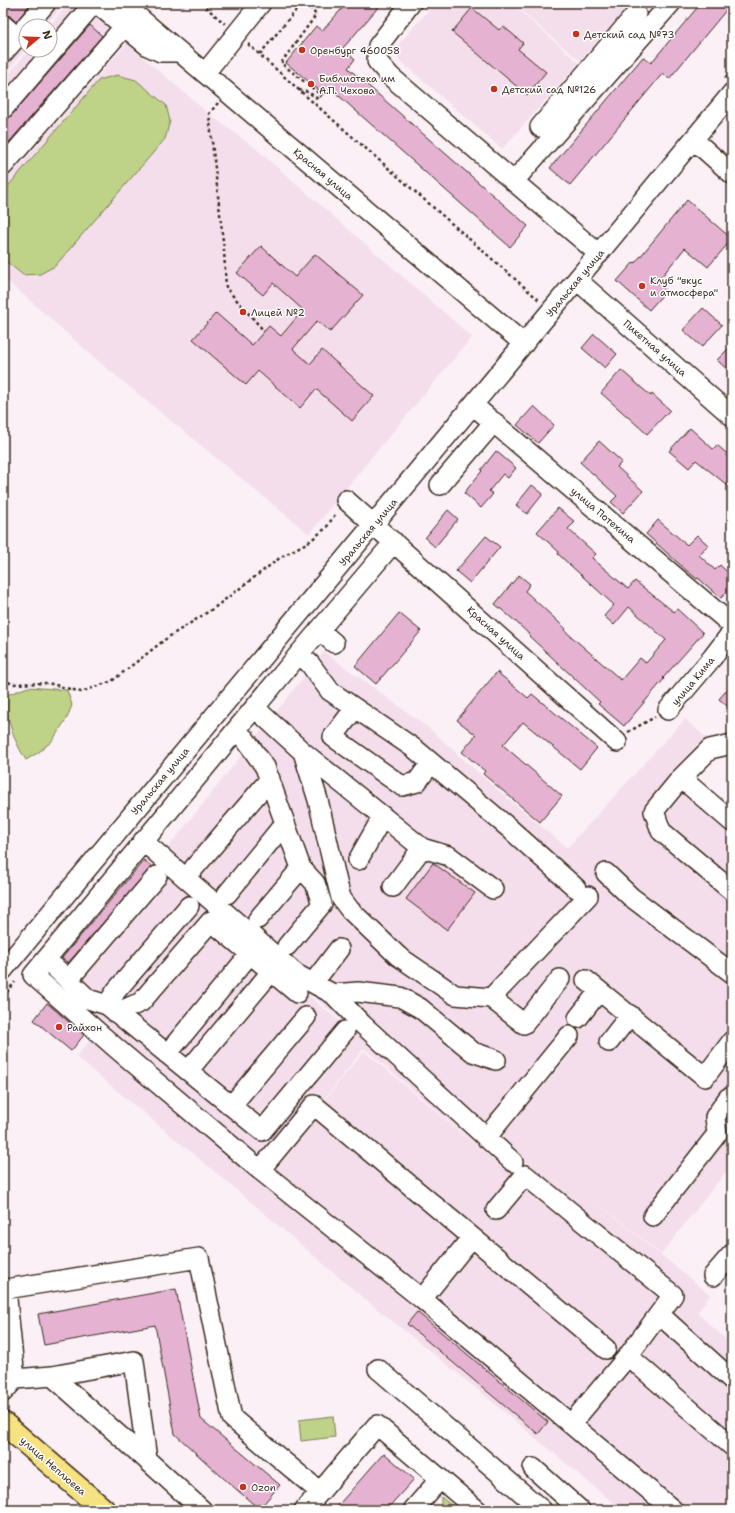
<svg xmlns="http://www.w3.org/2000/svg" width="735" height="1513" font-family="'Shantell Sans',sans-serif">
  <style>
    .built { fill: #f4deeb }
    .green { fill: #bed388; stroke: #7c7e53 }
    .building { fill: #e5b3d1; stroke: #3b2a1e }
    .lines { fill: none; stroke-linecap: round; stroke-linejoin: round }
    .minor-casing { stroke: #3b2a1e; stroke-width: 22 }
    .major-casing { stroke: #3b2a1e; stroke-width: 25 }
    .path { stroke: #3b2a1e; stroke-width: 2.5; stroke-dasharray: 3 3; stroke-linecap: butt }
    .minor { stroke: #fff; stroke-width: 19 }
    .major { stroke: #f7e281; stroke-width: 22 }
    .poi-dot { fill: #c8321e; stroke: #fff; stroke-width: 1.5 }
    .labels { text-anchor: middle; dominant-baseline: central; stroke-width: 3; stroke-linejoin: round; paint-order: stroke }
    .poi-label { font-size: 10px; fill: #3b2a1e; stroke: #fff; text-anchor: start }
    .street-label { font-size: 10px; fill: #3b2a1e; stroke: #fff }
  </style>
  <rect width="100%" height="100%" fill="#faf0f6"/>
  <filter id="ink" filterUnits="userSpaceOnUse"><feTurbulence type="fractalNoise" baseFrequency=".025" numOctaves="2"/><feDisplacementMap in="SourceGraphic" scale="8" xChannelSelector="R" yChannelSelector="G"/><feConvolveMatrix kernelMatrix="1 2 1 2 8 2 1 2 1" color-interpolation-filters="sRGB"/></filter>
  <g filter="url(#ink)">
    <path class="built" d="M 3,3 L 65,3 L 45,26 L 26,26 L 26,49 L 3,76 Z
      M 69,3 L 82,3 L 121,38 L 3,172 L 3,81 L 29,50 L 50,50 L 49,26 Z
      M 435,3 L 511,3 L 579,63 L 502,149 L 391,53 Z
      M 512,3 L 632,3 L 580,61 Z
      M 127,43 L 209,114 L 254,147 L 472,337 L 366,464 L 309,534 L 103,365 L 3,277 L 3,184 Z
      M 324,652 L 430,729 L 494,787 L 567,848 L 685,719 L 710,741 L 681,779 L 732,825 L 732,1164 L 661,1254 L 579,1188 L 710,1295 L 697,1313 L 732,1345 L 732,1510 L 622,1510 L 472,1385 L 355,1291 L 225,1180 L 76,1057 L 112,1015 L 104,1023 L 48,972 L 147,857 L 352,1032 L 303,1090 L 321,1104 L 364,1051 L 498,1164 L 364,1048 L 321,1103 L 304,1090 L 355,1032 L 277,965 L 155,864 Z"/>
    <path class="green" d="M 117,75 L 136,80 L 166,105 L 170,121 L 165,139 L 55,266 L 40,274 L 23,275 L 3,259 L 3,192 L 99,80 Z
      M 28,687 L 67,690 L 72,705 L 67,718 L 52,741 L 39,752 L 26,760 C 14,741 5,717 7,695 Z
      M 333,1416 L 335,1437 L 301,1441 L 299,1420 Z
      M 441,1497 L 457,1510 L 441,1510 Z"/>
    <path class="building" d="M 3,3 L 31,3 L 16,22 L 10,16 L 3,14 Z
      M 347,3 L 382,3 L 343,48 L 355,59 L 348,68 L 528,226 L 510,247 L 330,88 L 325,95 L 286,63 L 316,26 L 322,31 Z
      M 701,3 L 732,3 L 669,79 L 663,73 L 570,185 L 550,168 L 643,57 L 651,63 Z
      M 472,8 L 499,30 L 503,26 L 523,43 L 518,49 L 546,72 L 527,95 L 452,32 Z
      M 90,25 L 102,36 L 3,149 L 3,120 L 7,119 L 11,116 Z
      M 687,200 L 732,239 L 708,267 L 685,248 L 657,282 L 666,291 L 649,310 L 617,281 L 634,262 L 635,263 Z
      M 261,246 L 295,277 L 315,254 L 363,295 L 330,332 L 317,321 L 293,349 L 310,364 L 322,350 L 374,396 L 352,421 L 316,389 L 300,408 L 258,371 L 246,385 L 193,339 L 216,313 L 252,345 L 269,326 L 281,336 L 303,310 L 273,283 L 263,295 L 237,273 Z
      M 703,308 L 722,325 L 702,347 L 683,330 Z
      M 594,334 L 617,354 L 605,368 L 582,348 Z
      M 732,345 L 732,374 L 717,360 Z
      M 621,370 L 651,396 L 652,394 L 670,410 L 647,434 L 601,393 Z
      M 534,406 L 554,425 L 538,443 L 517,425 Z
      M 690,428 L 713,449 L 717,445 L 732,458 L 732,489 L 696,460 L 689,468 L 669,451 Z
      M 599,441 L 622,462 L 617,467 L 643,491 L 623,513 L 611,502 L 617,496 L 580,462 Z
      M 496,451 L 516,468 L 508,478 L 503,474 L 489,491 L 493,494 L 481,508 L 464,493 L 482,471 L 481,470 Z
      M 532,485 L 543,494 L 527,514 L 516,505 Z
      M 558,508 L 575,522 L 568,529 L 596,554 L 592,558 L 628,589 L 635,581 L 674,612 L 677,609 L 703,633 L 663,678 L 664,679 L 624,726 L 598,704 L 600,702 L 529,636 L 530,635 L 515,621 L 495,604 L 519,575 L 530,584 L 525,591 L 566,629 L 564,630 L 621,680 L 640,658 L 646,663 L 666,640 L 629,607 L 614,625 L 604,616 L 614,605 L 558,554 L 559,552 L 537,532 Z
      M 448,510 L 458,519 L 435,547 L 425,538 Z
      M 658,520 L 687,545 L 697,535 L 708,545 L 699,555 L 715,570 L 720,565 L 732,577 L 732,586 L 721,598 L 698,578 L 697,579 L 686,570 L 646,534 Z
      M 486,536 L 500,547 L 470,583 L 456,571 Z
      M 399,613 L 421,631 L 376,684 L 355,666 Z
      M 497,672 L 528,698 L 532,694 L 597,748 L 580,769 L 523,722 L 503,745 L 562,796 L 540,822 L 483,774 L 485,771 L 462,752 L 476,735 L 457,720 Z
      M 732,684 L 732,710 L 719,699 Z
      M 144,860 L 152,867 L 68,963 L 62,958 Z
      M 433,863 L 475,893 L 447,930 L 406,899 Z
      M 47,1003 L 84,1035 L 71,1051 L 34,1020 Z
      M 176,1289 L 201,1419 L 280,1485 L 259,1509 L 221,1476 L 175,1434 L 155,1325 L 44,1345 L 38,1314 Z
      M 417,1312 L 548,1422 L 538,1434 L 407,1324 Z
      M 384,1453 L 414,1479 L 386,1510 L 334,1510 Z"/>
    <g class="lines">
      <g class="minor-casing">
        <path id="minor" d="M 96,3 L 148,46 L 161,52 L 179,52
          M 122,3 L 524,344
          M 411,3 L 378,46 L 377,61 L 390,76 L 599,254
          M 3,25 L 17,37
          M 26,26 L 46,3
          M 3,53 L 26,27
          M 205,73 L 261,3
          M 3,109 L 94,3
          M 540,127 L 636,14
          M 694,140 L 732,174
          M 3,166 L 124,27
          M 514,181 L 671,3
          M 577,280 L 732,416
          M 473,405 L 732,625
          M 440,485 L 494,422
          M 346,500 L 617,742
          M 394,542 L 299,654 L 33,975 L 116,1048 L 260,1170 L 422,1299 L 673,1510
          M 319,630 L 334,643
          M 299,654 L 310,664 L 330,691 L 415,749 L 509,828 L 576,888
          M 255,708 L 303,752 L 422,848 L 393,887
          M 355,708 L 333,737 L 402,786 L 417,782 L 431,763
          M 668,710 L 712,658 L 732,632
          M 235,731 L 245,739 L 265,767 L 301,868 L 315,883 L 322,904 L 287,946
          M 732,744 L 710,749 L 681,778 L 654,811 L 661,831 L 732,891
          M 303,752 L 318,800 L 337,882 L 341,898 L 350,910 L 398,956 L 455,995 L 491,998 L 524,1024 L 560,979
          M 681,778 L 732,822
          M 143,841 L 296,974 L 333,994 L 362,1024 L 513,1162
          M 422,848 L 449,856 L 493,889
          M 358,860 L 383,816
          M 194,868 L 270,779
          M 606,873 L 631,897 L 732,973
          M 227,894 L 285,823
          M 258,919 L 301,868
          M 46,959 L 88,999 L 107,1005 L 262,1131 L 345,1031
          M 3,970 L 732,93
          M 68,980 L 157,876
          M 586,980 L 705,1077 L 732,1041
          M 313,983 L 339,949
          M 333,994 L 358,992 L 400,997 L 420,1008 L 473,1052 L 496,1060
          M 491,998 L 588,896
          M 107,1005 L 116,991 L 189,906
          M 116,1013 L 141,1002 L 211,921 L 297,993
          M 578,1018 L 599,991
          M 609,1042 L 630,1015
          M 167,1054 L 250,954
          M 188,1071 L 271,972
          M 231,1106 L 306,1017
          M 486,1138 L 569,1036
          M 260,1170 L 314,1105 L 472,1237 L 422,1299
          M 496,1210 L 525,1175 L 673,1295 L 628,1356 L 571,1424
          M 653,1216 L 717,1134 L 715,1117 L 728,1098
          M 472,1237 L 606,1349
          M 713,1276 L 732,1254
          M 659,1314 L 732,1380
          M 628,1356 L 732,1446
          M 378,1369 L 542,1510
          M 52,1376 L 147,1460
          M 15,1379 L 6,1289 L 199,1258 L 232,1418 L 320,1492 L 304,1510
          M 3,1392 L 15,1379 L 52,1376 L 134,1361 L 147,1460 L 202,1510
          M 533,1468 L 580,1510
          M 320,1492 L 377,1425 L 477,1510
          M 413,1510 L 440,1479"/>
      </g>
      <g class="major-casing">
        <path id="major" d="M 3,1423 L 104,1510"/>
      </g>
      <path class="path" d="M 201,3 L 225,24
        M 248,44 L 299,90 L 539,300
        M 260,54 L 302,3
        M 725,78 L 732,70
        M 299,90 L 308,92 L 318,99 L 321,95 L 281,63 L 316,15 L 307,3
        M 218,103 L 209,114 L 224,250 L 226,288 L 264,331
        M 3,679 L 12,684 L 48,683 L 81,692 L 112,681 L 167,638 L 214,608 L 281,557 L 310,541 L 326,528 L 336,513
        M 628,732 L 655,717
        M 3,997 L 15,982"/>
      <use href="#minor" class="minor"/>
      <use href="#major" class="major"/>
    </g>
  </g>
  <g class="poi-dot">
    <circle cx="576" cy="34" r="4"/>
    <circle cx="302" cy="50" r="4"/>
    <circle cx="311" cy="84" r="4"/>
    <circle cx="494" cy="89" r="4"/>
    <circle cx="642" cy="286" r="4"/>
    <circle cx="243" cy="312" r="4"/>
    <circle cx="59" cy="1027" r="4"/>
    <circle cx="243" cy="1487" r="4"/>
  </g>
  <g class="labels">
    <g class="poi-label">
      <text x="584" y="34">Детский сад №73</text>
      <text x="310" y="50">Оренбург 460058</text>
      <text x="319" y="78">Библиотека им<tspan x="319" dy="12">А.П. Чехова</tspan></text>
      <text x="502" y="89">Детский сад №126</text>
      <text x="650" y="280">Клуб "вкус<tspan x="650" dy="12">и атмосфера"</tspan></text>
      <text x="251" y="312">Лицей №2</text>
      <text x="67" y="1027">Райхон</text>
      <text x="251" y="1487">Ozon</text>
    </g>
    <g class="street-label">
      <text transform="translate(323 174) rotate(40)">Красная улица</text>
      <text transform="translate(575 283) rotate(-50)">Уральская улица</text>
      <text transform="translate(655 348) rotate(41)">Пикетная улица</text>
      <text transform="translate(603 515) rotate(40)">улица Потехина</text>
      <text transform="translate(368 532) rotate(-50)">Уральская улица</text>
      <text transform="translate(496 633) rotate(42)">Красная улица</text>
      <text transform="translate(693 681) rotate(-50)">улица Кима</text>
      <text transform="translate(160 781) rotate(-50)">Уральская улица</text>
      <text transform="translate(53 1466) rotate(41)">улица Неплюева</text>
    </g>
  </g>
  <rect width="735" height="1513" fill="none" stroke="#fff" stroke-width="16"/>
  <rect x="8" y="8" width="719" height="1497" fill="none" stroke="#3b2a1e" stroke-width="1.5" filter="url(#ink)"/>
  <g transform="translate(38 38) rotate(71)"><circle r="19" fill="#ffffff" stroke="#b1aaa5"/>
  <path d="M0-3L7 15L0 10L-7 15Z" fill="#c8321e"/>
  <text y="-6" font-size="11" font-weight="bold" text-anchor="middle" fill="#3b2a1e">N</text>
  </g>
</svg>
